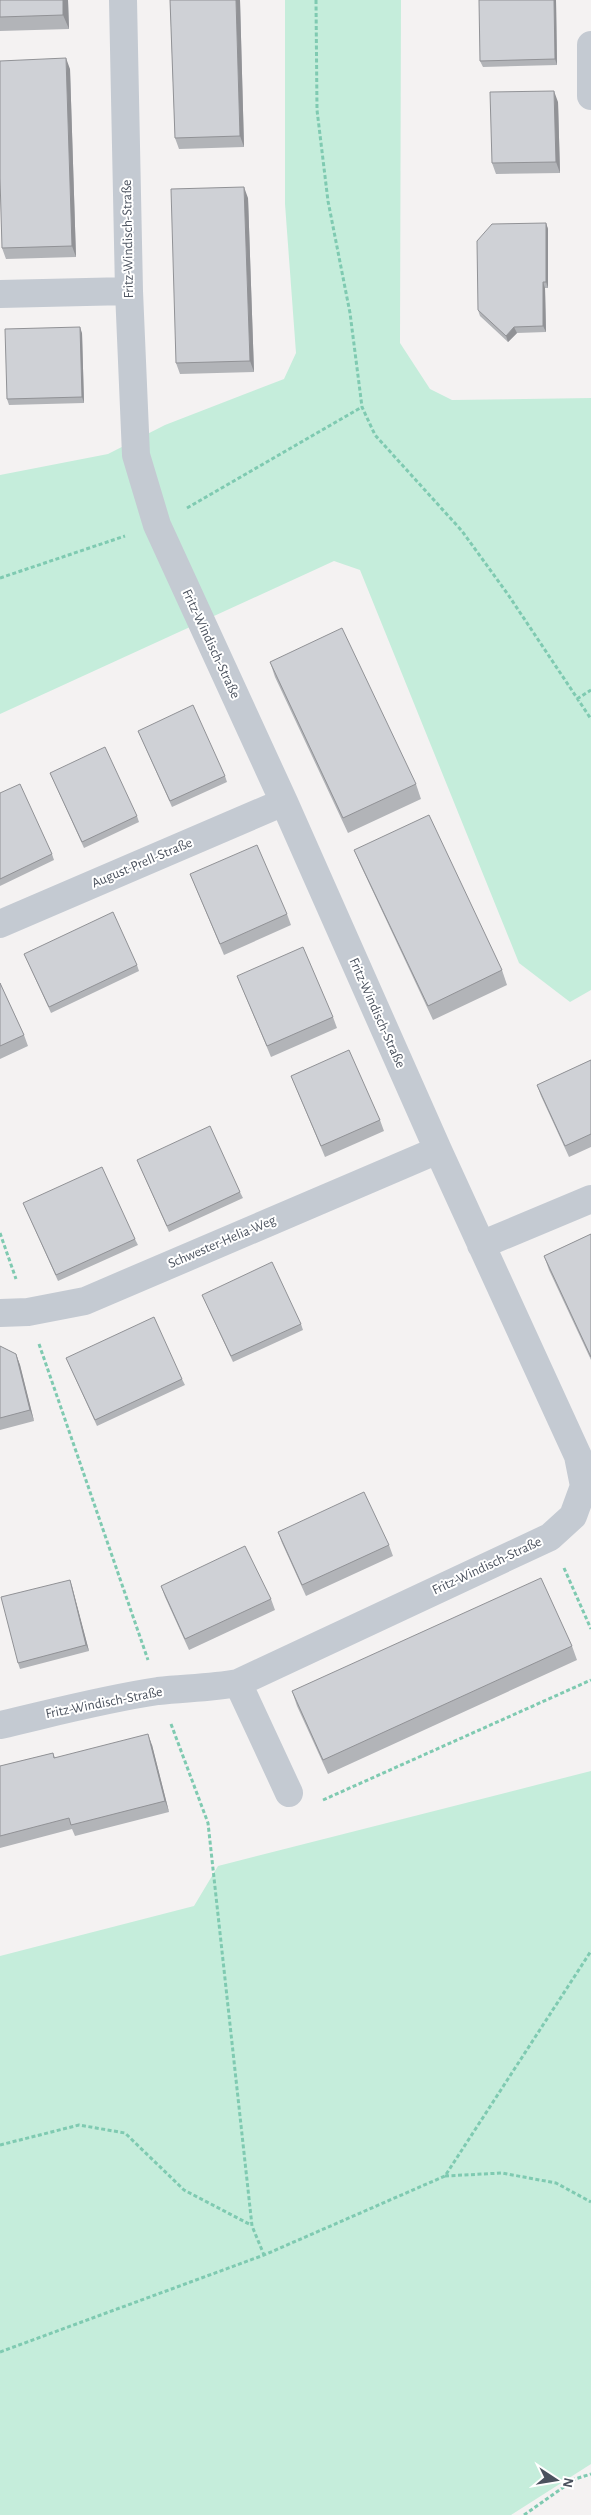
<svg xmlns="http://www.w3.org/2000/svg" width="591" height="2515" font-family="'Alegreya Sans',sans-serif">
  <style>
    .green { fill: #c5eddb }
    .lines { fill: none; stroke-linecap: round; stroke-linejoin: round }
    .path { stroke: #7fcab1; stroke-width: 3; stroke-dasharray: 4 2.5; stroke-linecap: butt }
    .street { stroke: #c4cad2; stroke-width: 28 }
    .wall { fill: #b2b4b8 }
    .shaded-wall { fill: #919296 }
    .building { fill: #cfd1d6; stroke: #919296 }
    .labels { text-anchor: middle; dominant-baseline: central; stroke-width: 4; stroke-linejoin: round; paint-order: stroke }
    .street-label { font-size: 14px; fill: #4b525e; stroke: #fff }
  </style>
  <rect width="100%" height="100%" fill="#f4f2f2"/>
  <path class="green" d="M 285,0 L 401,0 L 400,343 L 430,389 L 452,400 L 591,398 L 591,990 L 570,1002 L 519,963 L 360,570 L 334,561 L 0,714 L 0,475 L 108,454 L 165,425 L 284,379 L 296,353 L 285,204 Z
    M 591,1771 L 591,2464 L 511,2515 L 0,2515 L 0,1956 L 194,1906 L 218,1866 Z"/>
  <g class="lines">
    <path class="path" d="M 316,0 L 317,110 L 328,201 L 350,313 L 362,407 L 375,435 L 462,531 L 509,596 L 591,719
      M 187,508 L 362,407
      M 0,578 L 125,536
      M 577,699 L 591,690
      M 0,1233 L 16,1279
      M 39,1344 L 148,1660
      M 564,1568 L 591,1629
      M 171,1724 L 208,1823 L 252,2226 L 264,2255
      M 323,1800 L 591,1680
      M 0,2145 L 79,2125 L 125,2133 L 184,2190 L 251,2225
      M 445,2176 L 502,2173 L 556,2183 L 591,2202
      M 0,2352 L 264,2255 L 445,2176 L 591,1951
      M 524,2515 L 575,2479 L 591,2474"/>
    <path class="street" d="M 591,45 L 591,96
      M 0,294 L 129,291
      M 0,924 L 284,802
      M 481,1245 L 591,1199
      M 0,1313 L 28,1312 L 85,1301 L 438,1150
      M 238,1683 L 289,1793
      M 0,1725 C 52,1713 104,1699 158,1691 C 185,1688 211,1688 238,1683 L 550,1537 L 573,1516 L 584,1486 L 578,1456 L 438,1150 L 284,802 L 157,525 L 136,455 L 129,291 L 123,0"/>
  </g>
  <path class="wall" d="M 0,0 L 68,0 L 69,29 L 0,31 Z
    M 170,0 L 240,0 L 244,147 L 179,149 L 175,138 Z
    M 556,0 L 557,65 L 483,67 L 480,61 Z
    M 70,69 L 76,257 L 6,259 L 2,248 Z
    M 558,102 L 560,173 L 496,174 L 492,163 Z
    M 248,198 L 254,372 L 180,374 L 176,363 Z
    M 546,223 L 548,229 L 548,288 L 545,288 L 546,332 L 517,333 L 508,342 L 480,316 L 478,310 Z
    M 82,333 L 84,403 L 9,405 L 7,399 Z
    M 270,662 L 416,784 L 421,799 L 348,833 L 275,677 Z
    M 138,731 L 225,776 L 227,782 L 172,807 Z
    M 50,773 L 137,816 L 139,822 L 84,848 Z
    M 0,793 L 52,854 L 54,860 L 0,886 Z
    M 354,850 L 502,970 L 507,985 L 433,1020 L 360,864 Z
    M 190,874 L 287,914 L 291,925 L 224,955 Z
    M 24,954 L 137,965 L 139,971 L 51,1013 Z
    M 237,976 L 333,1017 L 337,1028 L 271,1057 Z
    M 0,983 L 24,1035 L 28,1046 L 0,1059 Z
    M 591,1060 L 591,1147 L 569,1157 L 541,1096 L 537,1085 Z
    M 291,1076 L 380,1120 L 384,1131 L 325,1157 Z
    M 137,1160 L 240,1192 L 243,1198 L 169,1232 Z
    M 23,1203 L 135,1239 L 138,1245 L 58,1281 Z
    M 591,1234 L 591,1360 L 549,1270 L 544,1256 Z
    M 202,1295 L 301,1324 L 303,1330 L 233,1362 Z
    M 0,1346 L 16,1354 L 20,1365 L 34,1421 L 0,1430 Z
    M 66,1358 L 182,1379 L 185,1385 L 97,1426 Z
    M 278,1532 L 389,1545 L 393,1556 L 306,1596 L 282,1543 Z
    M 70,1580 L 89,1651 L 20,1669 L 18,1663 Z
    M 161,1586 L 271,1599 L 275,1610 L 189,1650 L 165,1597 Z
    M 572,1646 L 577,1660 L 328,1774 L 297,1706 L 292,1691 Z
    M 152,1745 L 169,1812 L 75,1836 L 72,1829 L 0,1848 L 0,1766 L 53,1753 L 55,1758 Z"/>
  <path class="shaded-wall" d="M 63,0 L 68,0 L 69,29 L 63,15 Z
    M 236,0 L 240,0 L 244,147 L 240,136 Z
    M 554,0 L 556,0 L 557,65 L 555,59 Z
    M 66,58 L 70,69 L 76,257 L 72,246 Z
    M 554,91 L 558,102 L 560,173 L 556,162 Z
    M 244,187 L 248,198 L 254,372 L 250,361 Z
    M 546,223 L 548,229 L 548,288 L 546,282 Z
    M 543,282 L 545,288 L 546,332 L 543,326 Z
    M 80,327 L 82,333 L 84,403 L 82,397 Z
    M 514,327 L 517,333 L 508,342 L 506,336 Z
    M 16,1354 L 20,1365 L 34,1421 L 30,1410 Z
    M 70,1580 L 72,1586 L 89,1651 L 86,1645 Z
    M 148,1734 L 152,1745 L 169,1812 L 165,1801 Z"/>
  <path class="building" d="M 0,0 L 63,0 L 63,15 L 0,17 Z
    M 170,0 L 236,0 L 240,136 L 175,138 Z
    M 479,0 L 554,0 L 555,59 L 480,61 Z
    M 66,58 L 72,246 L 2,248 L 0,178 L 0,61 Z
    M 554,91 L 556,162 L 492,163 L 490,92 Z
    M 244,187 L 250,361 L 176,363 L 171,189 Z
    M 546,223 L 546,282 L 543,282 L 543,326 L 514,327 L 506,336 L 478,310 L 477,241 L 492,224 Z
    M 80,327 L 82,397 L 7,399 L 5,329 Z
    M 342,628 L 416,784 L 343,818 L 270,662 Z
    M 193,705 L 225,776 L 170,801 L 138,731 Z
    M 105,747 L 137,816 L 82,842 L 50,773 Z
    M 20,784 L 52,854 L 0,879 L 0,793 Z
    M 429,815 L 502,970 L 428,1006 L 354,850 Z
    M 257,845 L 287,914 L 220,944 L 190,874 Z
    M 113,912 L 137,965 L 49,1007 L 24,954 Z
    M 303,947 L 333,1017 L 267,1046 L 237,976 Z
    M 0,983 L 24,1035 L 0,1046 Z
    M 349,1050 L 380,1120 L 321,1146 L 291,1076 Z
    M 591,1060 L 591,1134 L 565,1146 L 537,1085 Z
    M 210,1126 L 240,1192 L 167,1226 L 137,1160 Z
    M 102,1167 L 135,1239 L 56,1275 L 23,1203 Z
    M 591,1234 L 591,1357 L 544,1256 Z
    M 272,1262 L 301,1324 L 231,1356 L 202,1295 Z
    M 154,1317 L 182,1379 L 95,1420 L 66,1358 Z
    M 0,1346 L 16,1354 L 30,1410 L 0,1418 Z
    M 364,1492 L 389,1545 L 302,1585 L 278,1532 Z
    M 245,1546 L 271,1599 L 185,1639 L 161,1586 Z
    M 541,1578 L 572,1646 L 323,1760 L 292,1691 Z
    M 70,1580 L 86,1645 L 18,1663 L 1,1597 Z
    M 148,1734 L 165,1801 L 71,1825 L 69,1818 L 0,1836 L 0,1766 L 53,1753 L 54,1758 Z"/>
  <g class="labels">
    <g class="street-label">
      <text transform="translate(128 239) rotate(-91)">Fritz-Windisch-Straße</text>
      <text transform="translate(211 644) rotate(65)">Fritz-Windisch-Straße</text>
      <text transform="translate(142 863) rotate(-23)">August-Prell-Straße</text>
      <text transform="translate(377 1013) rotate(66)">Fritz-Windisch-Straße</text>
      <text transform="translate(222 1242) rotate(-23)">Schwester-Helia-Weg</text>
      <text transform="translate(487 1566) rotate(-25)">Fritz-Windisch-Straße</text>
      <text transform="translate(104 1703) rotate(-11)">Fritz-Windisch-Straße</text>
    </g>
  </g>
  <g transform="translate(556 2480) rotate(102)" stroke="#ffffff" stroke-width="4" paint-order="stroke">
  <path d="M0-4L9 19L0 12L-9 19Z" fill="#4b525e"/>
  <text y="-8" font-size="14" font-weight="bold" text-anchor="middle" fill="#4b525e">N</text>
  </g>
</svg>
